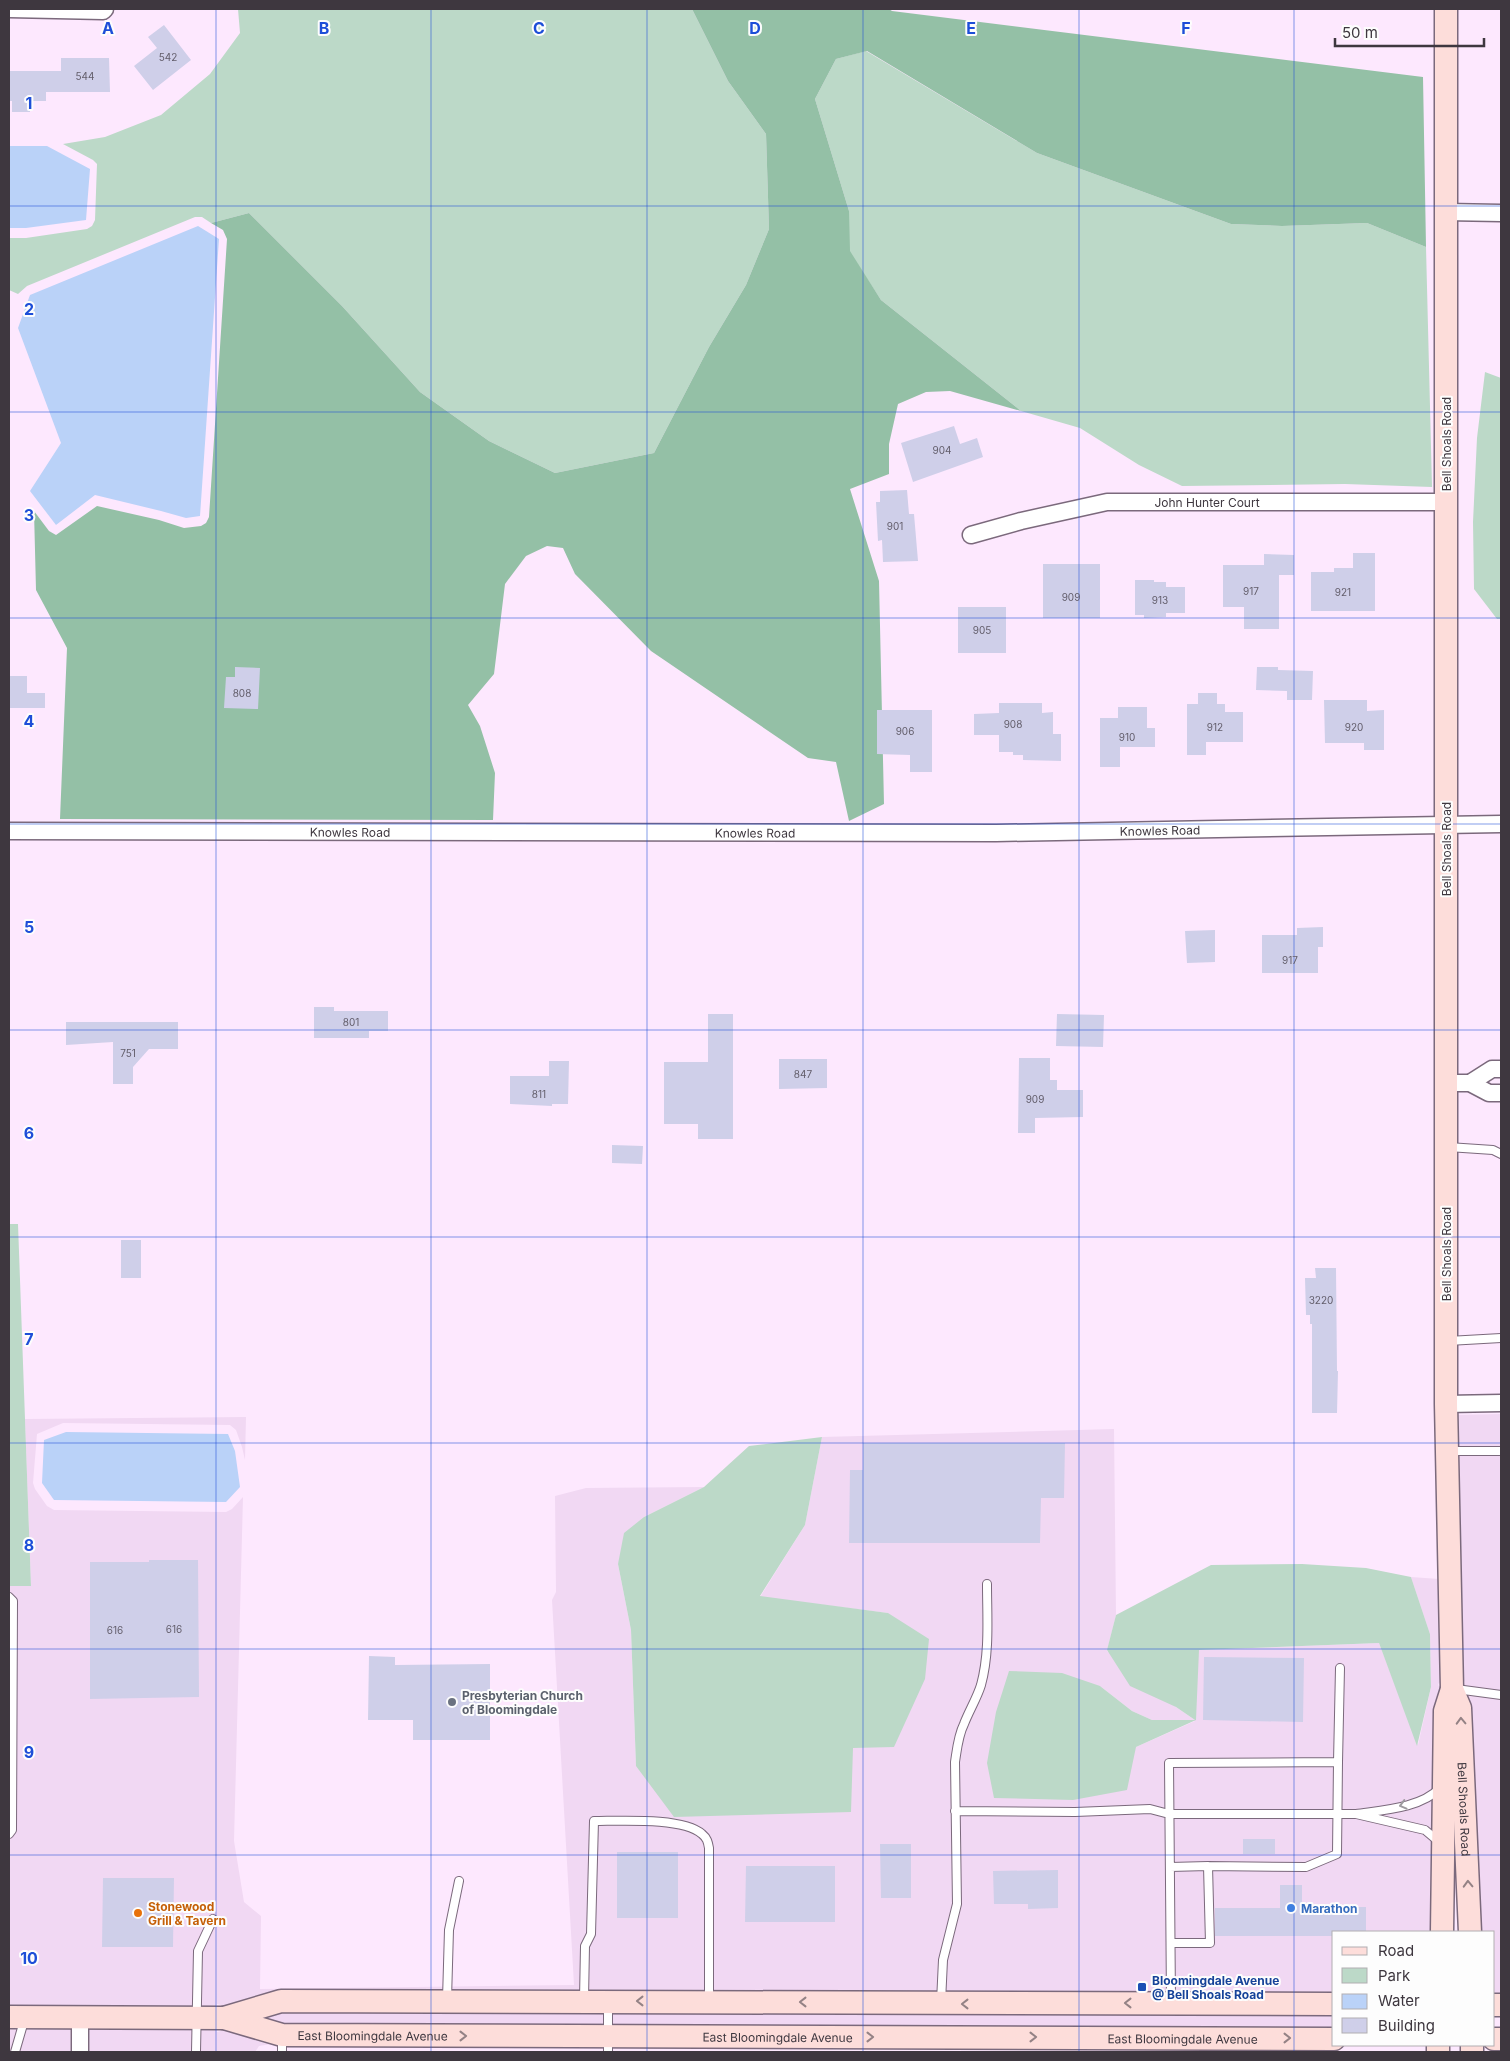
<svg xmlns="http://www.w3.org/2000/svg" width="1510" height="2061" font-family="Inter,sans-serif">
  <style>
    .built { fill: #f1d8f3; fill-rule: evenodd }
    .green { fill: #bcd9c8 }
    .forest { fill: #94c0a6 }
    .water { fill: #bad2f8 }
    .building { fill: #cfcfe9 }
    .lines { fill: none; stroke-linecap: round; stroke-linejoin: round }
    .service-casing { stroke: #7b697c; stroke-width: 10 }
    .minor-casing { stroke: #7b697c; stroke-width: 19 }
    .secondary-casing { stroke: #7b697c; stroke-width: 25 }
    .service { stroke: #fff; stroke-width: 8 }
    .minor { stroke: #fff; stroke-width: 16 }
    .secondary { stroke: #fdddda; stroke-width: 22 }
    .oneway { stroke: #948285 }
    .oneway2 { stroke: #9e9b9f }
    .grid { fill: none; stroke: #1d4ed8; stroke-width: 1; stroke-opacity: 0.55 }
    .worship-dot { fill: #6b7280; stroke: #fdfdfd; stroke-width: 2 }
    .shop-dot { fill: #3f7fe0; stroke: #fdfdfd; stroke-width: 2 }
    .food-dot { fill: #e8710a; stroke: #fdfdfd; stroke-width: 2 }
    .transit-dot { fill: #1a4fb4; stroke: #fdfdfd; stroke-width: 2 }
    .labels { text-anchor: middle; dominant-baseline: central; stroke-width: 4; stroke-linejoin: round; paint-order: stroke }
    .number-label { font-size: 10px; fill: #625d6a }
    .street-label { font-size: 12px; fill: #3e373f; stroke: #fdfdfd }
    .worship-label { font-size: 12px; font-weight: bold; fill: #5b616d; stroke: #fdfdfd; text-anchor: start }
    .food-label { font-size: 12px; font-weight: bold; fill: #c56008; stroke: #fdfdfd; text-anchor: start }
    .shop-label { font-size: 12px; font-weight: bold; fill: #366cbe; stroke: #fdfdfd; text-anchor: start }
    .transit-label { font-size: 12px; font-weight: bold; fill: #164399; stroke: #fdfdfd; text-anchor: start }
    .grid-label { font-size: 16px; text-anchor: middle; font-weight: bold; fill: #1d4ed8; stroke: #fdfdfd; stroke-width: 4; stroke-linejoin: round; paint-order: stroke }
  </style>
  <rect width="100%" height="100%" fill="#fde8fe"/>
  <path class="built" d="M 1501,1414 L 1501,1993 L 1494,1993 L 1494,1932 L 1480,1932 L 1463,1688 L 1465,1682 L 1462,1680 L 1457,1415 Z
    M 246,1417 L 245,1460 L 242,1447 L 236,1430 L 230,1425 L 63,1423 L 37,1434 L 33,1483 L 35,1489 L 47,1506 L 54,1510 L 226,1512 L 232,1509 L 243,1497 L 234,1841 L 244,1902 L 261,1916 L 260,1989 L 574,1985 L 552,1600 L 556,1592 L 555,1496 L 586,1488 L 704,1487 L 644,1517 L 618,1564 L 631,1630 L 636,1766 L 853,1748 L 888,1613 L 760,1597 L 805,1525 L 822,1437 L 1114,1429 L 1116,1615 L 1107,1651 L 1176,1707 L 1195,1720 L 1198,1650 L 1379,1643 L 1418,1745 L 1431,1687 L 1430,1634 L 1411,1577 L 1439,1579 L 1441,1682 L 1438,1684 L 1440,1690 L 1431,1932 L 1334,1932 L 1334,1993 L 281,1989 L 224,2006 L 217,2004 L 216,2006 L 9,2006 L 9,1586 L 31,1586 L 25,1419 ZM 1100,1686 L 1132,1711 L 1152,1720 L 1195,1721 L 1136,1747 Z
    M 282,2012 L 1334,2016 L 1334,2027 L 283,2024 L 263,2018 Z
    M 70,2028 L 70,2052 L 9,2052 L 9,2030 Z
    M 90,2029 L 216,2029 L 217,2032 L 224,2030 L 271,2044 L 259,2046 L 255,2052 L 90,2052 Z"/>
  <path class="green" d="M 238,9 L 692,9 L 728,81 L 766,134 L 769,229 L 746,285 L 709,347 L 654,453 L 555,473 L 489,441 L 420,392 L 342,306 L 249,213 L 211,223 L 202,217 L 195,217 L 27,286 L 18,294 L 9,290 L 9,238 L 26,238 L 87,229 L 92,226 L 95,220 L 97,164 L 93,160 L 63,144 L 105,137 L 161,115 L 210,74 L 240,33 Z
    M 866,51 L 1037,153 L 1231,224 L 1282,226 L 1367,223 L 1426,247 L 1432,487 L 1345,484 L 1182,486 L 1139,465 L 1080,428 L 1021,411 L 881,300 L 849,251 L 849,211 L 815,99 L 836,59 Z
    M 1485,372 L 1501,378 L 1501,619 L 1497,619 L 1474,589 L 1473,522 L 1477,438 Z
    M 9,1224 L 18,1224 L 31,1586 L 9,1586 Z
    M 822,1437 L 805,1525 L 760,1596 L 888,1613 L 929,1639 L 925,1679 L 894,1747 L 853,1748 L 851,1812 L 674,1817 L 636,1766 L 631,1630 L 618,1564 L 624,1533 L 644,1517 L 704,1487 L 749,1446 Z
    M 1302,1564 L 1366,1568 L 1411,1577 L 1430,1634 L 1431,1687 L 1417,1746 L 1379,1643 L 1199,1650 L 1196,1720 L 1136,1747 L 1127,1790 L 1073,1800 L 994,1798 L 987,1763 L 996,1712 L 1009,1671 L 1062,1673 L 1100,1686 L 1132,1711 L 1152,1720 L 1195,1720 L 1176,1707 L 1130,1686 L 1107,1650 L 1116,1615 L 1211,1565 Z"/>
  <path class="forest" d="M 692,9 L 889,9 L 892,11 L 1423,77 L 1426,247 L 1367,223 L 1282,226 L 1231,224 L 1037,153 L 867,51 L 836,59 L 815,99 L 849,211 L 850,251 L 881,300 L 1021,411 L 950,391 L 926,392 L 898,404 L 889,444 L 889,474 L 850,489 L 879,581 L 884,804 L 849,821 L 836,762 L 808,758 L 651,651 L 575,574 L 563,548 L 547,546 L 526,556 L 505,584 L 494,674 L 468,705 L 480,726 L 495,773 L 493,820 L 60,819 L 67,648 L 36,590 L 34,511 L 49,531 L 56,535 L 97,506 L 159,520 L 184,528 L 201,526 L 206,523 L 209,517 L 227,239 L 223,230 L 211,223 L 249,213 L 342,306 L 420,392 L 489,441 L 555,473 L 654,453 L 709,347 L 746,285 L 769,229 L 766,134 L 728,81 Z"/>
  <path class="water" d="M 9,146 L 47,146 L 90,169 L 86,220 L 26,228 L 9,228 Z
    M 198,226 L 219,239 L 200,516 L 186,518 L 161,511 L 95,495 L 56,525 L 30,491 L 61,443 L 18,328 L 30,295 Z
    M 66,1432 L 228,1434 L 235,1451 L 240,1487 L 226,1502 L 54,1500 L 42,1483 L 44,1440 Z"/>
  <path class="building" d="M 164,25 L 191,60 L 153,90 L 134,66 L 157,48 L 148,37 Z
    M 61,58 L 109,58 L 110,92 L 46,92 L 46,101 L 30,101 L 30,112 L 12,112 L 12,101 L 9,101 L 9,71 L 61,71 Z
    M 954,426 L 960,444 L 977,438 L 983,457 L 913,482 L 901,443 Z
    M 907,490 L 909,514 L 914,514 L 918,561 L 883,562 L 882,540 L 878,541 L 876,502 L 880,502 L 880,491 Z
    M 1353,553 L 1375,553 L 1375,611 L 1311,611 L 1311,572 L 1334,572 L 1334,568 L 1353,568 Z
    M 1264,554 L 1294,555 L 1294,575 L 1279,575 L 1279,629 L 1244,629 L 1244,607 L 1223,607 L 1223,565 L 1264,565 Z
    M 1043,564 L 1100,564 L 1100,618 L 1043,618 Z
    M 1135,580 L 1154,580 L 1154,582 L 1166,582 L 1166,587 L 1185,587 L 1185,613 L 1166,613 L 1166,617 L 1144,618 L 1144,615 L 1135,615 Z
    M 958,607 L 1006,607 L 1006,653 L 958,653 Z
    M 235,667 L 260,668 L 258,709 L 224,708 L 226,677 L 235,677 Z
    M 1257,667 L 1278,667 L 1278,670 L 1313,671 L 1312,700 L 1287,700 L 1287,691 L 1256,690 Z
    M 9,676 L 27,676 L 27,693 L 45,693 L 45,708 L 9,708 Z
    M 1198,693 L 1217,693 L 1217,704 L 1225,704 L 1225,712 L 1243,712 L 1243,742 L 1206,742 L 1206,755 L 1187,755 L 1187,704 L 1198,704 Z
    M 1324,700 L 1367,700 L 1367,711 L 1384,710 L 1384,750 L 1364,750 L 1364,743 L 1325,743 Z
    M 999,703 L 1042,703 L 1042,713 L 1053,712 L 1053,734 L 1061,734 L 1061,761 L 1023,760 L 1023,755 L 1013,755 L 1013,752 L 999,752 L 999,735 L 974,735 L 974,714 L 999,713 Z
    M 1118,707 L 1147,707 L 1147,728 L 1155,728 L 1155,747 L 1120,747 L 1120,767 L 1100,767 L 1100,718 L 1118,718 Z
    M 877,710 L 932,710 L 932,772 L 910,772 L 910,755 L 877,754 Z
    M 1323,927 L 1323,947 L 1318,947 L 1318,973 L 1262,973 L 1262,935 L 1297,935 L 1297,928 Z
    M 1215,930 L 1215,962 L 1187,963 L 1185,931 Z
    M 314,1007 L 334,1007 L 334,1011 L 388,1011 L 388,1031 L 369,1031 L 369,1038 L 314,1038 Z
    M 708,1014 L 733,1014 L 733,1139 L 698,1139 L 698,1124 L 664,1124 L 664,1062 L 708,1062 Z
    M 1057,1014 L 1104,1015 L 1103,1047 L 1056,1046 Z
    M 66,1022 L 178,1022 L 178,1049 L 149,1049 L 133,1067 L 133,1084 L 113,1084 L 113,1042 L 66,1045 Z
    M 1019,1058 L 1050,1058 L 1050,1080 L 1057,1080 L 1057,1090 L 1083,1090 L 1083,1117 L 1035,1118 L 1035,1133 L 1018,1133 Z
    M 779,1059 L 827,1059 L 827,1088 L 779,1089 Z
    M 549,1061 L 569,1061 L 568,1104 L 552,1104 L 552,1106 L 510,1104 L 510,1076 L 549,1076 Z
    M 612,1145 L 643,1146 L 642,1164 L 612,1163 Z
    M 121,1240 L 141,1240 L 141,1278 L 121,1278 Z
    M 1315,1268 L 1336,1268 L 1337,1371 L 1338,1371 L 1337,1413 L 1312,1413 L 1312,1324 L 1310,1324 L 1310,1315 L 1306,1315 L 1305,1278 L 1316,1278 Z
    M 863,1443 L 1065,1443 L 1064,1498 L 1041,1498 L 1040,1543 L 849,1543 L 850,1470 L 863,1470 Z
    M 149,1560 L 198,1560 L 199,1697 L 90,1699 L 90,1562 L 149,1562 Z
    M 369,1656 L 395,1657 L 395,1665 L 490,1664 L 490,1740 L 413,1740 L 413,1720 L 368,1720 Z
    M 1204,1657 L 1304,1658 L 1303,1722 L 1203,1720 Z
    M 1243,1839 L 1275,1839 L 1275,1854 L 1243,1854 Z
    M 880,1844 L 911,1844 L 911,1898 L 881,1898 Z
    M 617,1852 L 678,1852 L 678,1918 L 617,1918 Z
    M 746,1866 L 835,1866 L 835,1922 L 745,1922 Z
    M 1058,1870 L 1058,1908 L 1028,1909 L 1028,1904 L 994,1904 L 993,1871 Z
    M 103,1878 L 174,1878 L 173,1947 L 102,1947 Z
    M 1280,1885 L 1302,1885 L 1302,1907 L 1366,1907 L 1366,1932 L 1334,1932 L 1334,1936 L 1215,1936 L 1215,1908 L 1280,1908 Z"/>
  <g class="lines">
    <g class="service-casing">
      <path id="service" d="M 1448,1147 L 1493,1150 L 1501,1154
        M 1448,1341 L 1501,1338
        M 1449,1451 L 1501,1451
        M 9,1597 L 13,1601 L 12,1830 L 9,1834
        M 1456,1689 L 1501,1695
        M 1338,1762 L 1340,1668
        M 955,1811 L 1075,1812 L 1150,1809 L 1169,1814 L 1356,1814
        M 1438,1841 L 1425,1830 L 1356,1814 C 1383,1810 1421,1808 1440,1788
        M 1170,1867 L 1208,1866
        M 1171,1943 L 1210,1943 L 1208,1866 L 1306,1867 L 1337,1854 L 1338,1762 L 1169,1763 C 1169,1842 1170,1922 1171,2002
        M 447,1999 L 449,1930 L 459,1881
        M 584,1999 L 585,1946 L 591,1934 L 594,1821 C 620,1821 683,1817 702,1834 C 707,1838 708,1842 709,1848 L 709,2000
        M 941,2002 L 943,1960 L 957,1904 L 955,1762 C 957,1749 958,1736 964,1724 C 969,1711 977,1698 981,1685 C 990,1652 987,1617 987,1584
        M 608,2004 L 608,2052
        M 282,2037 L 282,2052
        M 15,2052 L 24,2021
        M 196,2052 L 198,1951 L 213,1919"/>
    </g>
    <g class="minor-casing">
      <g id="minor">
        <path d="M 9,9 L 103,11 L 105,9"/>
        <path d="M 1445,212 L 1501,213"/>
        <path id="s1" d="M 971,535 L 1021,521 L 1107,502 L 1446,502"/>
        <path id="s2" d="M 9,831 L 996,833 L 1501,824"/>
        <path d="M 1446,1083 L 1470,1083 L 1489,1093 L 1501,1093"/>
        <path d="M 1470,1083 L 1492,1069 L 1501,1069"/>
        <path d="M 1446,1404 L 1501,1403"/>
        <path d="M 80,2052 L 80,2017"/>
      </g>
    </g>
    <g class="secondary-casing">
      <g id="secondary">
        <path id="s3" d="M 1452,1689 L 1460,1708 L 1470,1932"/>
        <path d="M 1442,1932 L 1445,1711 L 1452,1689 L 1446,1404 L 1446,9"/>
        <path d="M 1494,2005 L 1501,2005"/>
        <path id="s4" d="M 9,2017 L 224,2018 L 282,2035 L 1334,2039"/>
        <path d="M 224,2018 L 281,2001 L 1334,2004"/>
        <path d="M 1494,2039 L 1501,2039"/>
        <path d="M 1438,2052 L 1438,2045"/>
        <path d="M 1472,2052 L 1472,2045"/>
      </g>
    </g>
    <use href="#service" class="service"/>
    <use href="#minor" class="minor"/>
    <use href="#secondary" class="secondary"/>
  </g>
  <defs><path id="oneway-chevron" d="M-2-3.5L2.5 0L-2 3.5" fill="none" stroke-width="1.6" stroke-linecap="round" stroke-linejoin="round" transform="scale(1.25)"/></defs>
  <g class="oneway">
    <use href="#oneway-chevron" transform="translate(1461 1721) rotate(-92)"/>
    <use href="#oneway-chevron" transform="translate(1468 1884) rotate(-92)"/>
    <use href="#oneway-chevron" transform="translate(640 2001) rotate(180)"/>
    <use href="#oneway-chevron" transform="translate(803 2002) rotate(-180)"/>
    <use href="#oneway-chevron" transform="translate(1128 2003) rotate(-180)"/>
    <use href="#oneway-chevron" transform="translate(965 2004) rotate(180)"/>
    <use href="#oneway-chevron" transform="translate(463 2036)"/>
    <use href="#oneway-chevron" transform="translate(870 2037)"/>
    <use href="#oneway-chevron" transform="translate(1033 2037)"/>
    <use href="#oneway-chevron" transform="translate(1287 2038)"/>
  </g>
  <use class="oneway2" href="#oneway-chevron" transform="translate(1403 1805) rotate(165)"/>
  <path class="grid" d="M 216,9 L 216,2052M 431,9 L 431,2052M 647,9 L 647,2052M 863,9 L 863,2052M 1079,9 L 1079,2052M 1294,9 L 1294,2052M 9,206 L 1501,206M 9,412 L 1501,412M 9,618 L 1501,618M 9,824 L 1501,824M 9,1030 L 1501,1030M 9,1237 L 1501,1237M 9,1443 L 1501,1443M 9,1649 L 1501,1649M 9,1855 L 1501,1855"/>
  <circle class="worship-dot" cx="452" cy="1702" r="5"/>
  <circle class="shop-dot" cx="1291" cy="1908" r="5"/>
  <circle class="food-dot" cx="138" cy="1913" r="5"/>
  <rect class="transit-dot" x="1137" y="1982" width="10" height="10" rx="2.5"/>
  <g class="labels">
    <g class="number-label">
      <text x="168" y="57">542</text>
      <text x="85" y="76">544</text>
      <text x="942" y="450">904</text>
      <text x="895" y="526">901</text>
      <text x="1251" y="591">917</text>
      <text x="1343" y="592">921</text>
      <text x="1071" y="597">909</text>
      <text x="1160" y="600">913</text>
      <text x="982" y="630">905</text>
      <text x="242" y="693">808</text>
      <text x="1013" y="724">908</text>
      <text x="1215" y="727">912</text>
      <text x="1354" y="727">920</text>
      <text x="905" y="731">906</text>
      <text x="1127" y="737">910</text>
      <text x="1290" y="960">917</text>
      <text x="351" y="1022">801</text>
      <text x="128" y="1053">751</text>
      <text x="803" y="1074">847</text>
      <text x="539" y="1094">811</text>
      <text x="1035" y="1099">909</text>
      <text x="1321" y="1300">3220</text>
      <text x="174" y="1629">616</text>
      <text x="115" y="1630">616</text>
    </g>
    <g class="street-label">
      <text transform="translate(1446 444) rotate(-90)">Bell Shoals Road</text>
      <text stroke="none"><textPath href="#s1" startOffset="240">John Hunter Court</textPath></text>
      <text stroke="none"><textPath href="#s2" startOffset="1151">Knowles Road</textPath></text>
      <text stroke="none"><textPath href="#s2" startOffset="341">Knowles Road</textPath></text>
      <text stroke="none"><textPath href="#s2" startOffset="746">Knowles Road</textPath></text>
      <text transform="translate(1446 849) rotate(-90)">Bell Shoals Road</text>
      <text transform="translate(1446 1254) rotate(-90)">Bell Shoals Road</text>
      <text stroke="none"><textPath href="#s3" startOffset="122">Bell Shoals Road</textPath></text>
      <text stroke="none"><textPath href="#s4" startOffset="366">East Bloomingdale Avenue</textPath></text>
      <text stroke="none"><textPath href="#s4" startOffset="771">East Bloomingdale Avenue</textPath></text>
      <text stroke="none"><textPath href="#s4" startOffset="1176">East Bloomingdale Avenue</textPath></text>
    </g>
    <g class="worship-label">
      <text x="462" y="1695">Presbyterian Church<tspan x="462" dy="14">of Bloomingdale</tspan></text>
    </g>
    <g class="food-label">
      <text x="148" y="1906">Stonewood<tspan x="148" dy="14">Grill &amp; Tavern</tspan></text>
    </g>
    <g class="shop-label">
      <text x="1301" y="1908">Marathon</text>
    </g>
    <g class="transit-label">
      <text x="1152" y="1980">Bloomingdale Avenue<tspan x="1152" dy="14">@ Bell Shoals Road</tspan></text>
    </g>
  </g>
  <g class="grid-label">
    <text x="108" y="34">A</text>
    <text x="324" y="34">B</text>
    <text x="539" y="34">C</text>
    <text x="755" y="34">D</text>
    <text x="971" y="34">E</text>
    <text x="1186" y="34">F</text>
    <text x="29" y="109">1</text>
    <text x="29" y="315">2</text>
    <text x="29" y="521">3</text>
    <text x="29" y="727">4</text>
    <text x="29" y="933">5</text>
    <text x="29" y="1139">6</text>
    <text x="29" y="1345">7</text>
    <text x="29" y="1551">8</text>
    <text x="29" y="1758">9</text>
    <text x="29" y="1964">10</text>
  </g>
  <rect width="1510" height="2061" fill="none" stroke="#3e373f" stroke-width="20"/>
  <rect x="1332" y="1931" width="162" height="115" fill="#fdfdfd" stroke="#b1aeb1"/>
  <rect x="1342" y="1947" width="25" height="8" fill="#fdddda" stroke="#b1aeb1"/>
  <text x="1378" y="1956" font-size="15" fill="#3e373f">Road</text>
  <rect x="1342" y="1968" width="25" height="15" fill="#bcd9c8" stroke="#b1aeb1"/>
  <text x="1378" y="1981" font-size="15" fill="#3e373f">Park</text>
  <rect x="1342" y="1994" width="25" height="15" fill="#bad2f8" stroke="#b1aeb1"/>
  <text x="1378" y="2006" font-size="15" fill="#3e373f">Water</text>
  <rect x="1342" y="2018" width="25" height="15" fill="#cfcfe9" stroke="#b1aeb1"/>
  <text x="1378" y="2031" font-size="15" fill="#3e373f">Building</text>
  <path d="M1335 38v8h149v-8" fill="none" stroke="#3e373f" stroke-width="2.5"/>
  <text x="1342" y="38" font-size="15" fill="#3e373f" stroke="#fdfdfd" stroke-width="4" paint-order="stroke">50 m</text>
</svg>
